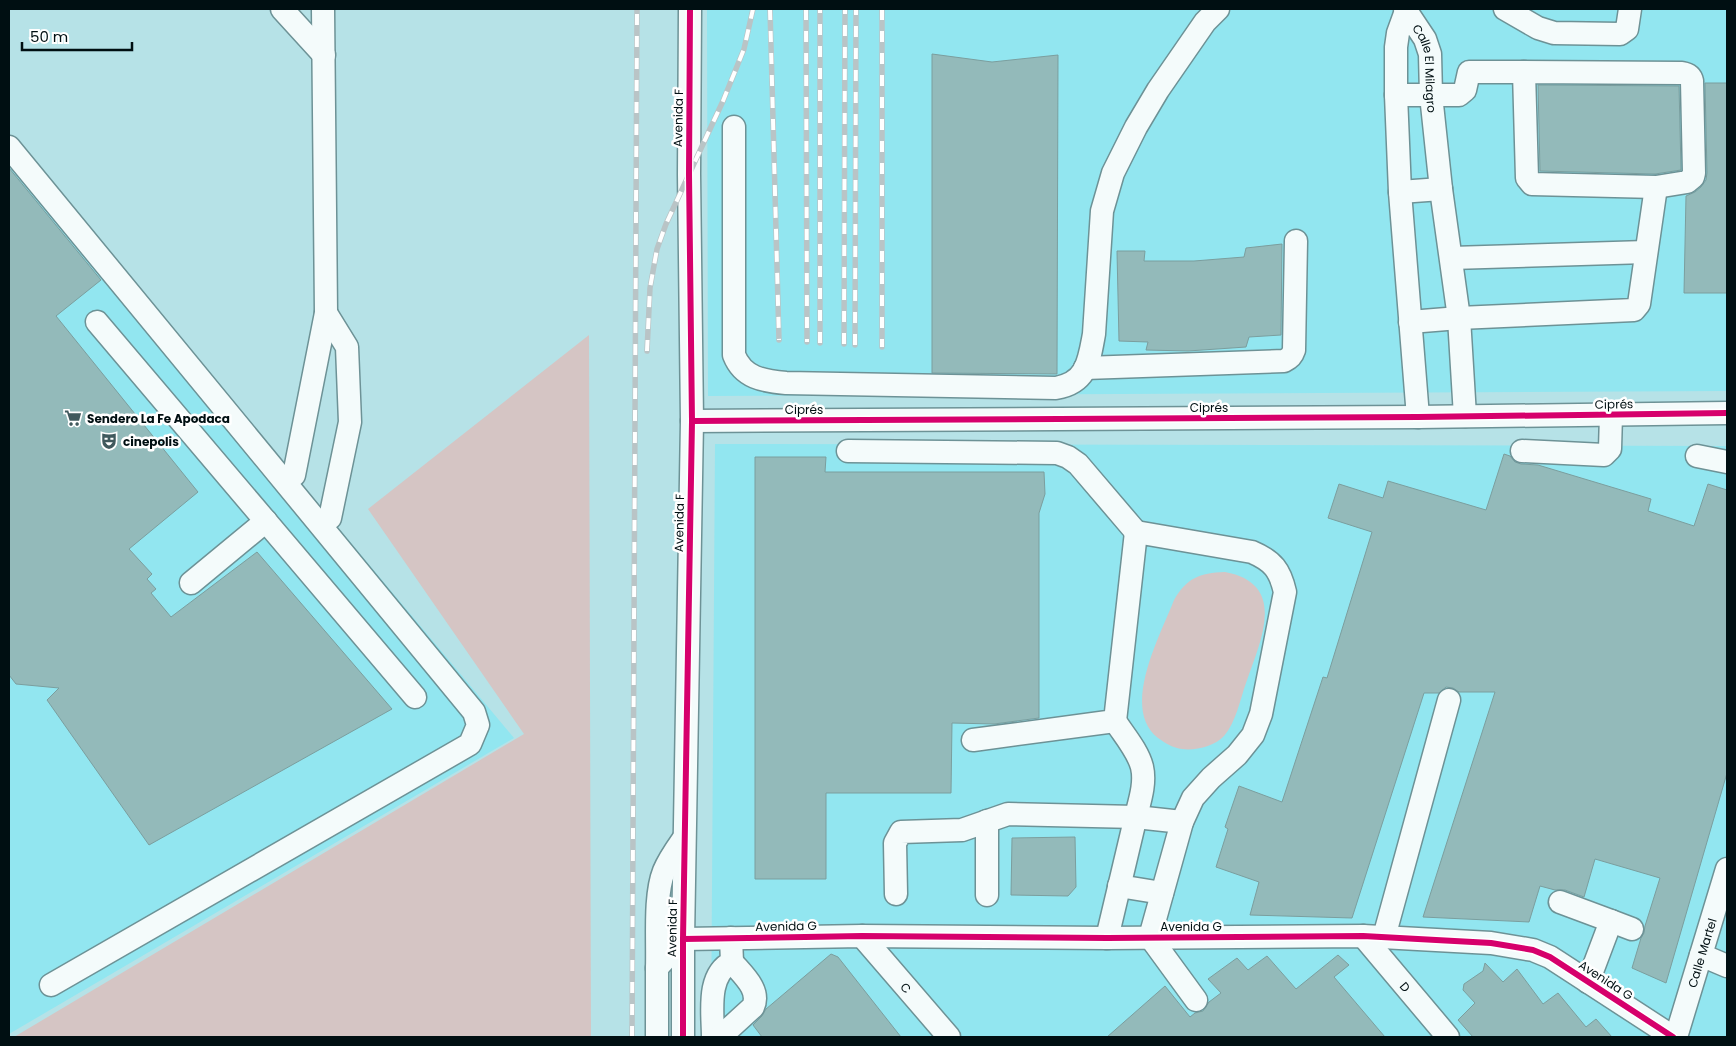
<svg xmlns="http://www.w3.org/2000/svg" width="1736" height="1046" font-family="Poppins,sans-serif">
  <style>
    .built { fill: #92e6f0 }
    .green { fill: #d5c5c4 }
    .building { fill: #93baba; stroke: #7b9e9e }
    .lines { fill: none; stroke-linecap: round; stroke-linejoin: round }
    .minor-casing { stroke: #6d9296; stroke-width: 25 }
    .minor { stroke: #f4fbfb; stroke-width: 22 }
    .rail-casing { stroke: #b9c4c6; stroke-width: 5.5 }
    .rail { stroke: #fff; stroke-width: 4; stroke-dasharray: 11; stroke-linecap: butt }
    .cycleway-casing { stroke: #fff; stroke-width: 9 }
    .cycleway { stroke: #d6006c; stroke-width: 6 }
    .labels { text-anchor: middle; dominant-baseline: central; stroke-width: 5; stroke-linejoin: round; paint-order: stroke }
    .street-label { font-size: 12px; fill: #000f12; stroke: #fff }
    .poi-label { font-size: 12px; font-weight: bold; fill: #000f12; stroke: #fff; text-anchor: start }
  </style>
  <rect width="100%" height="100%" fill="#b6e2e7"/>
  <path class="built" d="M 707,9 L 1727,9 L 1727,391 L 708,396 Z
    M 9,134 L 514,738 L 9,1034 Z
    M 715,444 L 1727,446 L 1727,1037 L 711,1037 Z"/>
  <path class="green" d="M 589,335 L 591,1037 L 14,1037 L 524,734 L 368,509 Z
    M 1225,572 C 1289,584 1260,642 1246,683 C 1240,700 1236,722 1224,736 C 1215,746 1195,751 1182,749 C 1173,748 1165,743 1158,738 C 1120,709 1160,636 1174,600 C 1187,578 1199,573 1225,572 Z"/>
  <path class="building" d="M 932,54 L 992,62 L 1058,55 L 1057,374 L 932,373 Z
    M 1705,83 L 1727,83 L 1727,293 L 1684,293 L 1686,196 L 1695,192 L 1701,187 L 1706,180 L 1707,173 Z
    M 1538,85 L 1679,86 L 1681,170 L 1655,174 L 1540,171 Z
    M 9,168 L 101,280 L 56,316 L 198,492 L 129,549 L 152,574 L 147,579 L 156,589 L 151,593 L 171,617 L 257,552 L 392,709 L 149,845 L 47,700 L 59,688 L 16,684 L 9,675 Z
    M 1282,244 L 1281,335 L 1249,337 L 1246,347 L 1188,351 L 1146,350 L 1148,342 L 1119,341 L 1117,251 L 1145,251 L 1144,261 L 1194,261 L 1244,257 L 1246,248 Z
    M 1504,454 L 1510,456 L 1515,462 L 1521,464 L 1538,465 L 1651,499 L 1648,511 L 1694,526 L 1708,484 L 1727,490 L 1727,773 L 1666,983 L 1632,968 L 1641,938 L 1644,933 L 1645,926 L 1660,878 L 1595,859 L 1584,897 L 1565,890 L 1555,890 L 1540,886 L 1529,922 L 1423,917 L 1495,692 L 1459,692 L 1453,688 L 1446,687 L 1439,693 L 1424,693 L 1352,918 L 1250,915 L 1259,882 L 1216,867 L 1228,829 L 1225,827 L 1239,786 L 1282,802 L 1323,677 L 1327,678 L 1372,532 L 1328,518 L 1339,484 L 1383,498 L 1388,481 L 1486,510 Z
    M 755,457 L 826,457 L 825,472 L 1044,472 L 1045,494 L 1039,513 L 1039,718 L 994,724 L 952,723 L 951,793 L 826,793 L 826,879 L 755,879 Z
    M 1075,837 L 1076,887 L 1068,896 L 1011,895 L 1012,838 Z
    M 831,954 L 838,957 L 901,1037 L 762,1037 L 753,1025 L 762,1016 L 766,1009 Z
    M 1338,955 L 1349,965 L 1334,977 L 1385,1037 L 1107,1037 L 1165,986 L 1190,1017 L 1195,1013 L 1203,1011 L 1209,1002 L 1221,993 L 1208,979 L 1237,958 L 1248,970 L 1267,956 L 1296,989 Z
    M 1485,963 L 1503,982 L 1517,969 L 1543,1004 L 1558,993 L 1586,1027 L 1596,1019 L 1612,1037 L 1473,1037 L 1458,1020 L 1475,1003 L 1463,990 L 1464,984 L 1483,971 Z"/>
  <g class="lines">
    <g class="minor-casing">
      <g id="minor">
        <path d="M 282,9 L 324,55"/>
        <path id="s1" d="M 1405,9 L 1425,39 L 1430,54 L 1431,95 L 1441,189 L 1459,318 L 1465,416"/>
        <path d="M 1505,9 L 1538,28 L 1554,33 L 1620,34 L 1627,29 L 1630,9"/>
        <path d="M 1406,11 L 1398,33 L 1396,47 L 1396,95 L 1400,192 L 1418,417"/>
        <path d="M 1524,72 L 1682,73 C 1688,74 1691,76 1692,81 L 1694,173 L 1693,177 L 1687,182 L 1656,187 L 1532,184 L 1527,178 Z"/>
        <path d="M 1396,95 L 1459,95 L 1465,90 L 1469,72 L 1524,72"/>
        <path d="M 734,127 L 734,355 C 743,378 763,381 786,383 L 1056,388 C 1087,383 1089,361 1094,334 L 1102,211 L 1113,173 L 1136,127 L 1158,90 L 1205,22 L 1218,9"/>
        <path d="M 9,147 L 474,712 L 478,725 L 470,744 L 51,985"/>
        <path d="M 1400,192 L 1441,189"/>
        <path d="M 1452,258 L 1646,252"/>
        <path d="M 326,313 L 347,347 L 350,422 L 330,518"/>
        <path d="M 97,322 L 415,697"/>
        <path d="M 1410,322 L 1459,318 L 1634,310 L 1639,304 L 1656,187"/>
        <path d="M 1085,368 L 1284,361 C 1290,358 1292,356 1294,350 L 1296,241"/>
        <path d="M 692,421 L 1418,417 L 1727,413"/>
        <path d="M 848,451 L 1057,453 L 1068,457 L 1078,464 L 1136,532"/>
        <path d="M 1522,451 L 1604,455 L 1610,449 L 1611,415"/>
        <path d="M 1697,456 L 1727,462"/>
        <path d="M 294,475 L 326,313 L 323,9"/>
        <path d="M 191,583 L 266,521"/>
        <path d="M 973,740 L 1115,721 L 1136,532 L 1252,552 C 1273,561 1280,570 1285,592 L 1261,714 L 1253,735 L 1237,755 L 1211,778 L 1193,798 L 1182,822 L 1150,937 L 1196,1000"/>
        <path d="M 1119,886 L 1162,893"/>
        <path d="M 896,894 L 895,843 L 901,832 L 962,830 L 1008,814 L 1136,817 L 1182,822"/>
        <path d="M 987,895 L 987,821"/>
        <path d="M 1560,902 L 1611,921 L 1588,982"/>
        <path d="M 1611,921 L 1632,929"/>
        <path id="s2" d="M 862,936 L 949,1037"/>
        <path id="s3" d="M 1363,936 L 1448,1037"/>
        <path d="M 1384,937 L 1449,700"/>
        <path d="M 1107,938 C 1116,899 1126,859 1135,820 C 1139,803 1146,784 1142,767 C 1138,751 1124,735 1115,721"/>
        <path d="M 1701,955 L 1727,966"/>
        <path d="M 657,968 C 658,940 654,896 664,871 C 669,859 677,848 684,838"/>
        <path d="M 657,1037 L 657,968 L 683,939 L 862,936 L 1107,938 L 1363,936 L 1491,943 L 1533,950 L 1550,957 L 1673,1037"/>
        <path d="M 683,1037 L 683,939 L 692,421 L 689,174 L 690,9"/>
        <path d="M 713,1037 C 713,1013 706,975 732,962 L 731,938"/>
        <path d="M 720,1037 L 753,1007 C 761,990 743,975 732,962"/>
        <path id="s4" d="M 1676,1037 L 1727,869"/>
      </g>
    </g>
    <use href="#minor" class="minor"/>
    <g class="rail-casing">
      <path id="rail" d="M 770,9 L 779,340
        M 806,9 L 807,342
        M 882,9 L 882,347
        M 820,343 L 820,9
        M 844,344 L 845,9
        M 855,345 L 856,9
        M 647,351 L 650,288 L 657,249 L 666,224 L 723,101 L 744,49 L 753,9
        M 632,1037 L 637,9"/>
    </g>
    <use href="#rail" class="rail"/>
    <g class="cycleway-casing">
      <path id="cycleway" d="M 692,421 L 1418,417 L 1727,413
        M 683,939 L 862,936 L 1107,938 L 1363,936 L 1491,943 L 1533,950 L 1550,957 L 1673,1037
        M 683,1037 L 683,939 L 692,421 L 689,174 L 690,9"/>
    </g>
    <use href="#cycleway" class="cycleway"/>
  </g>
  <defs>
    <g id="supermarket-bare" transform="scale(1.35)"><path d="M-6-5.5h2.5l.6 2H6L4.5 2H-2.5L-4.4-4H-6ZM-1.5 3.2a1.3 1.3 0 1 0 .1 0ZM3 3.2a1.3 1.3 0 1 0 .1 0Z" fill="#40595d" stroke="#fff" stroke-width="2.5" paint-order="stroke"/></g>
    <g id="theatre-bare" transform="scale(1.35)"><path d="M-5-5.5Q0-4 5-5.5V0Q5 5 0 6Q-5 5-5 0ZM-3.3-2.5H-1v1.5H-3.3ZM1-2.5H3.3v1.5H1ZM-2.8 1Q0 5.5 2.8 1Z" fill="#40595d" stroke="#fff" stroke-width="2.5" paint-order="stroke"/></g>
  </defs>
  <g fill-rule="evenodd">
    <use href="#supermarket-bare" x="73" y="418"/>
    <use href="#theatre-bare" x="109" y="441"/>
  </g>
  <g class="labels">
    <g class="street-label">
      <text stroke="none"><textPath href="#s1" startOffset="65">Calle El Milagro</textPath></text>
      <text transform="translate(678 118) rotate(-89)">Avenida F</text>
      <text transform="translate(1614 404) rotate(-1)">Ciprés</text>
      <text x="1209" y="407">Ciprés</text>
      <text x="804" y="409">Ciprés</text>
      <text transform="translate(679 523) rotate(-89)">Avenida F</text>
      <text transform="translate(786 926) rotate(-1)">Avenida G</text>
      <text x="1191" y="926">Avenida G</text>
      <text transform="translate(672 928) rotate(-89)">Avenida F</text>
      <text stroke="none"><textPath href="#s4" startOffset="88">Calle Martel</textPath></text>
      <text transform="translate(1606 980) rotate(33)">Avenida G</text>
      <text stroke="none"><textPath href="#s2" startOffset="68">C</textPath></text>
      <text stroke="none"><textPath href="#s3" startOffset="66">D</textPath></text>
    </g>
    <g class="poi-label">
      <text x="87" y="418">Sendero La Fe Apodaca</text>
      <text x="123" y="441">cinepolis</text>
    </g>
  </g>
  <rect width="1736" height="1046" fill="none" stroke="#000f12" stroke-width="20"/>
  <path d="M22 42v8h110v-8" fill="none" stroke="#000f12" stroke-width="2.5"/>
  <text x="30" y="42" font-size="15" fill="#000f12" stroke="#ffffff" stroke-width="4" paint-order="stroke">50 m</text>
</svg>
